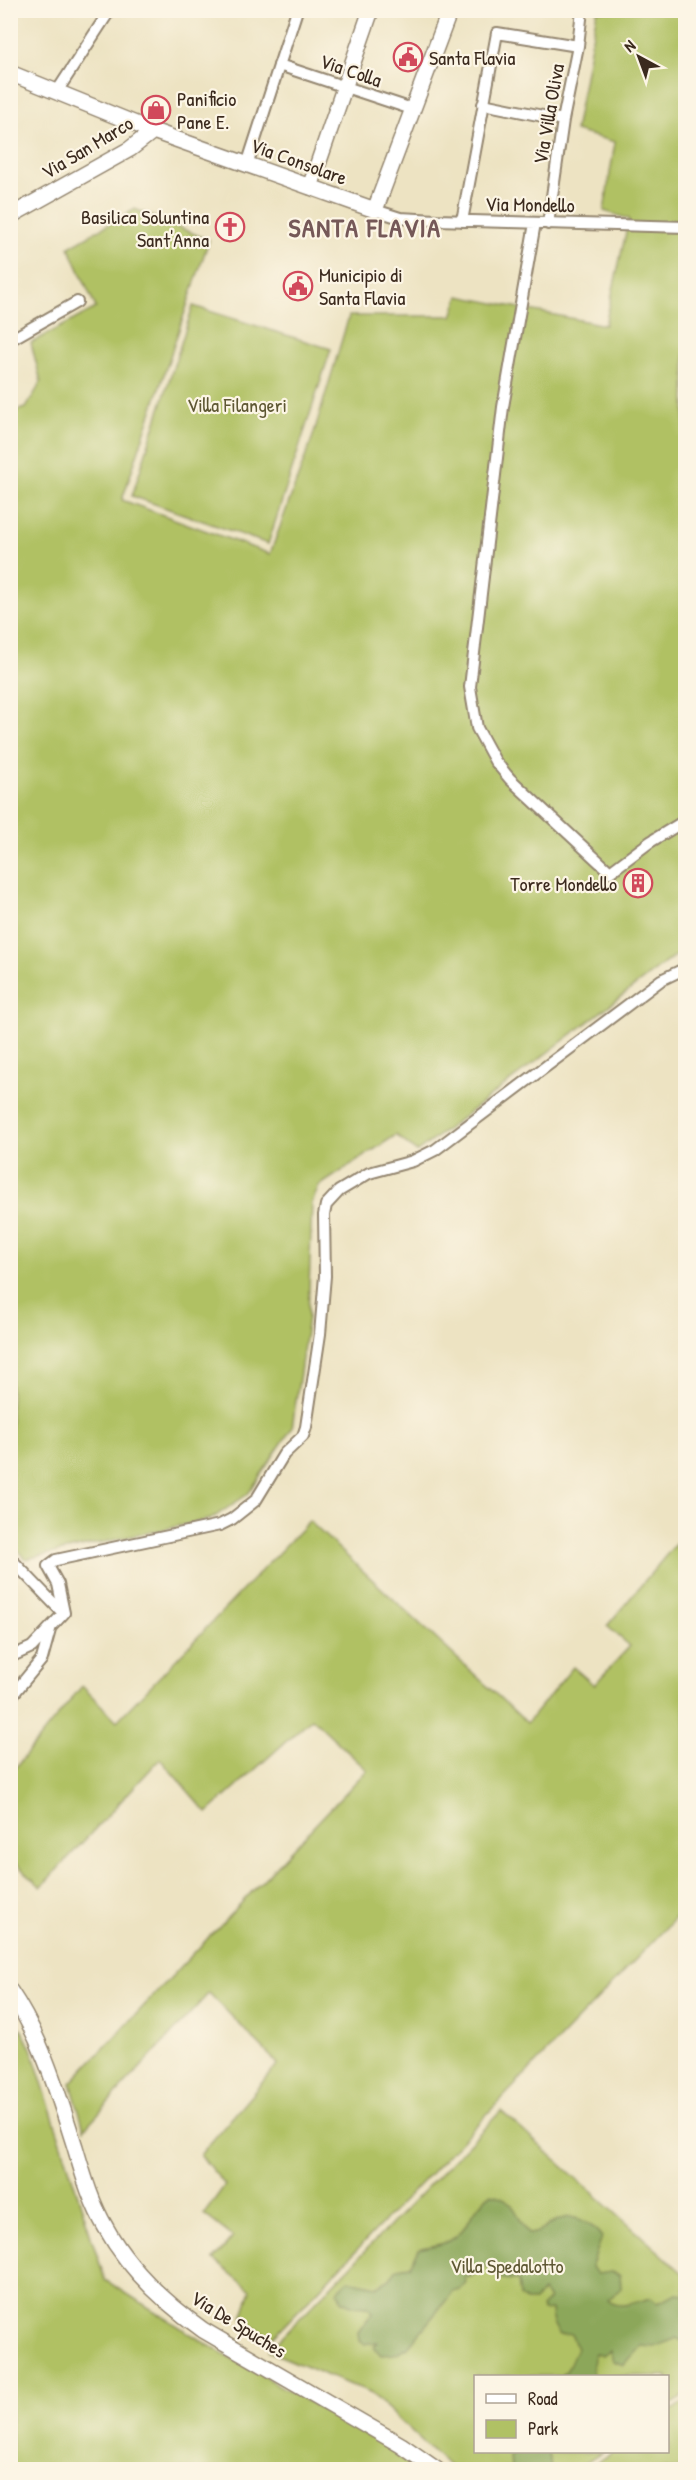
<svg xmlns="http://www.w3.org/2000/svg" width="696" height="2480" font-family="'Patrick Hand',sans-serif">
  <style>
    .green { fill: #b0c164; stroke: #767641; stroke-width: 1.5 }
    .forest { fill: #8ca75a; stroke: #64683c; stroke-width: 1.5 }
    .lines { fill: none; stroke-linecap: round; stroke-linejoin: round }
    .street-casing { stroke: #948670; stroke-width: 14 }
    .secondary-casing { stroke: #948670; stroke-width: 18 }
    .street { stroke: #fff; stroke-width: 10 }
    .secondary { stroke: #fff; stroke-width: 15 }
    .labels { text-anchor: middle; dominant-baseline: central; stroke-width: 4.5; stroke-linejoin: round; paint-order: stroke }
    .poi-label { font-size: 20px; fill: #3b2a1e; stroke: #fcf5e5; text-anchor: start }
    .street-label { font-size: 20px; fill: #3b2a1e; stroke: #fcf5e5 }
    .park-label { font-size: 20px; fill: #5e5733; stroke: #fcf5e5 }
    .district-label { font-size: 26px; font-weight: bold; letter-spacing: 1.5px; fill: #755858; stroke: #fcf5e5 }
  </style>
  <rect width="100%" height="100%" fill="#fcf5e5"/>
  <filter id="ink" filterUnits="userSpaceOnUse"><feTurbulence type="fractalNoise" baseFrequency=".0167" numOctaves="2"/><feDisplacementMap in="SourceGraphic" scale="12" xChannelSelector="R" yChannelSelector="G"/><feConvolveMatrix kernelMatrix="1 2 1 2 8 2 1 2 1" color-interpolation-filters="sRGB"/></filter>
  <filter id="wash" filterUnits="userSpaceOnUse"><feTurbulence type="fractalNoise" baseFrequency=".008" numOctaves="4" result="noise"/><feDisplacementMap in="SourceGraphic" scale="24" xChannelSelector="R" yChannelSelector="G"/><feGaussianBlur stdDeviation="1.35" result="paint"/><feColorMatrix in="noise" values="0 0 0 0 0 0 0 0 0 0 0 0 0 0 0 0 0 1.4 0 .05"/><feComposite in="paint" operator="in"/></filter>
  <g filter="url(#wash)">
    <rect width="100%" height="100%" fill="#ede3c2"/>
    <path class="green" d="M 597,11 L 685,11 L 685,953 L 673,957 L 417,1152 L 396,1135 L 319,1186 L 312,1203 L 308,1317 L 292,1428 L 248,1494 L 211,1519 L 26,1559 L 11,1542 L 10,412 L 26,408 L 41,382 L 31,343 L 96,308 L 69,247 L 135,209 L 209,240 L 122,500 L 270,554 L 313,436 L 349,316 L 452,316 L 459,296 L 605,325 L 629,219 L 604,211 L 615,142 L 575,131 Z
      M 193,306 L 331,349 L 268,544 L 132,496 Z
      M 309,1521 L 527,1723 L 573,1667 L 594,1685 L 630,1646 L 607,1626 L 678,1541 L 685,1547 L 686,1907 L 272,2338 L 242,2318 L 251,2290 L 214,2260 L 233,2237 L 204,2214 L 225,2185 L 200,2155 L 278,2064 L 209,1993 L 84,2129 L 71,2083 L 367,1770 L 312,1718 L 207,1813 L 160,1759 L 41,1887 L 11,1859 L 11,1773 L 82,1686 L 117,1721 Z
      M 11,2017 L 21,2029 L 31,2048 L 105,2280 L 208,2345 L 384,2445 L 413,2469 L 11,2469 Z
      M 501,2111 L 685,2275 L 685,2394 L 668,2407 L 668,2376 L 476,2376 L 476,2452 L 603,2452 L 577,2469 L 452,2469 L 372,2394 L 268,2351 Z
      M 685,2401 L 685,2469 L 587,2469 L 613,2452 L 668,2452 L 668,2413 Z"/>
    <path class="forest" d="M 491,2194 C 517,2199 515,2215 529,2234 C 541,2233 543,2228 554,2222 C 573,2211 590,2222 602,2237 L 591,2267 L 598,2274 L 612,2272 L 620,2275 L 621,2288 L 608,2300 C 619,2311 638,2301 651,2298 L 657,2303 L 677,2294 L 685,2295 L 685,2343 L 677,2338 L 655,2347 L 641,2346 L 624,2365 L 613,2361 L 610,2351 L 602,2356 L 594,2353 L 593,2374 L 596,2376 L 561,2376 L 567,2370 L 577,2348 L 571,2334 L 560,2335 C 554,2326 551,2321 551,2310 L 543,2311 L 542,2306 L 549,2299 L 543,2291 L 534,2301 L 526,2301 L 520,2297 L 518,2280 L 502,2279 L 497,2272 L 486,2265 L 470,2277 L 465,2277 L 466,2283 L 460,2290 L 453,2292 L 408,2347 L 395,2354 L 381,2355 L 374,2347 L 377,2342 L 365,2344 L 359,2341 L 358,2332 L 373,2312 L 367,2307 L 353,2306 L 342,2301 L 338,2291 L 348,2280 L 378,2286 L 390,2279 L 397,2268 L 410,2266 L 419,2249 C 429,2246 443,2245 451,2240 C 470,2228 472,2206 491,2194 Z
      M 515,2452 L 549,2452 L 551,2469 L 511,2469 L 510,2456 Z"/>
  </g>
  <g filter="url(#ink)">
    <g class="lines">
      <g class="street-casing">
        <path id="street" d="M 279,65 L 412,109
          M 56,93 L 110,10
          M 483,104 L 563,120
          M 247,165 L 297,10
          M 375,210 L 400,218 L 436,220 L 686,227
          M 462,221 L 497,33 L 578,46
          M 535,223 L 503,407 L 470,687 L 477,728 L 495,761 L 510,779 L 610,872 L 650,842 L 686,820
          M 548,224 L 563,120 L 578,46 L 582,10
          M 10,340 L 77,302
          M 10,1558 L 63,1613
          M 64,1613 L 58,1584 L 48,1566 L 56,1560 L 220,1525 L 232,1519 L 256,1500 L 284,1454 L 303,1436 L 306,1427 L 320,1334 L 325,1276 L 324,1215 L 326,1205 L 339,1191 L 369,1173 L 413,1161 L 435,1150 L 661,980 L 686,968
          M 10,1657 L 32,1647 L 64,1613
          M 10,1698 L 42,1659 L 50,1630"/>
      </g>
      <g class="secondary-casing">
        <path id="secondary" d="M 10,73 L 153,131 L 375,210 L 450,10
          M 310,187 L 371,10
          M 10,216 L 130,149 L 153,131
          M 10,1991 C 42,2038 58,2094 75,2147 C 83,2174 91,2203 106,2228 C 129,2270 164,2302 203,2330 L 401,2445 L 437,2470"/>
      </g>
      <use href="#street" class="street"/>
      <use href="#secondary" class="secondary"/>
    </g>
  </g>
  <defs>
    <g id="civic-ring" transform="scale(1.5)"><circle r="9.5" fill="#fcf5e5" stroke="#d1495b" stroke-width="1.5"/><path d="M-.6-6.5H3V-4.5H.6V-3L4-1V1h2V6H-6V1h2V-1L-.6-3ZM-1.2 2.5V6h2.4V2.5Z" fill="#d1495b"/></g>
    <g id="shop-ring" transform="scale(1.5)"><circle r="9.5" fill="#fcf5e5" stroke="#d1495b" stroke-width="1.5"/><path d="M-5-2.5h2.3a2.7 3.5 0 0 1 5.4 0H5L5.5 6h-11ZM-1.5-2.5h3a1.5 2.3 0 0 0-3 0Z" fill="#d1495b"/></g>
    <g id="church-ring" transform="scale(1.5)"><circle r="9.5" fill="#fcf5e5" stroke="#d1495b" stroke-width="1.5"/><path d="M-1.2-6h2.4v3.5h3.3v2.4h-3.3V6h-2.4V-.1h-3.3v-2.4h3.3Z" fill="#d1495b"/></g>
    <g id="building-ring" transform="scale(1.5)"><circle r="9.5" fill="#fcf5e5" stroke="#d1495b" stroke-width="1.5"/><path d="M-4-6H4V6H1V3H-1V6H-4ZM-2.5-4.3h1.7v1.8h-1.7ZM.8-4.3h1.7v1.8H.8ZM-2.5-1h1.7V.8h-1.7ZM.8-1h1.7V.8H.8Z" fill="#d1495b"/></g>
  </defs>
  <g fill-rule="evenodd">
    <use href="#civic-ring" x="408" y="57"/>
    <use href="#shop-ring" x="156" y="110"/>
    <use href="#church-ring" x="230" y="227"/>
    <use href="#civic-ring" x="298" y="286"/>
    <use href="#building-ring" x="638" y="883"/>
  </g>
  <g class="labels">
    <g class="poi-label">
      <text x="429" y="57">Santa Flavia</text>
      <text x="177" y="98">Panificio<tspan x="177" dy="23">Pane E.</tspan></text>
      <text x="209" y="216" text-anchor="end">Basilica Soluntina<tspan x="209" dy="23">Sant'Anna</tspan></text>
      <text x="319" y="274">Municipio di<tspan x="319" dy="23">Santa Flavia</tspan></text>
      <text x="617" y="883" text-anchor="end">Torre Mondello</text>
    </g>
    <g class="street-label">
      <text transform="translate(351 70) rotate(19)">Via Colla</text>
      <text transform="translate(548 114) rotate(-80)">Via Villa Oliva</text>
      <text transform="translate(87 147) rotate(-31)">Via San Marco</text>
      <text transform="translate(299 161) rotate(20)">Via Consolare</text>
      <text transform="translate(530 204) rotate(1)">Via Mondello</text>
      <text transform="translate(239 2324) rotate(32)">Via De Spuches</text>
    </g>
    <g class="park-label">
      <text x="237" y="404">Villa Filangeri</text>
      <text x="507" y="2265">Villa Spedalotto</text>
    </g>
    <g class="district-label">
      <text x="365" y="227">SANTA FLAVIA</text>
    </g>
  </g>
  <rect width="696" height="2480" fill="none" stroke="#fcf5e5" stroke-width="36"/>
  <rect x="474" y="2375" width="195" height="78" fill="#fcf5e5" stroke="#afa495" stroke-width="1.5"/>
  <rect x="486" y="2394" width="30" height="9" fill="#ffffff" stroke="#afa495" stroke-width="1.5"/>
  <text x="528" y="2405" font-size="18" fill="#3b2a1e">Road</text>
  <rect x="486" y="2420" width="30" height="18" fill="#b0c164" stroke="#afa495" stroke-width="1.5"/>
  <text x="528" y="2435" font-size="18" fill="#3b2a1e">Park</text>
  <g transform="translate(639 57) rotate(319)" stroke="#fcf5e5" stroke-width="4.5" paint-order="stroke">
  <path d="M0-4.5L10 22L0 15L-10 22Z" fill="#3b2a1e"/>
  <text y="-9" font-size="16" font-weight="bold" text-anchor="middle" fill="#3b2a1e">N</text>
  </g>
</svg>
